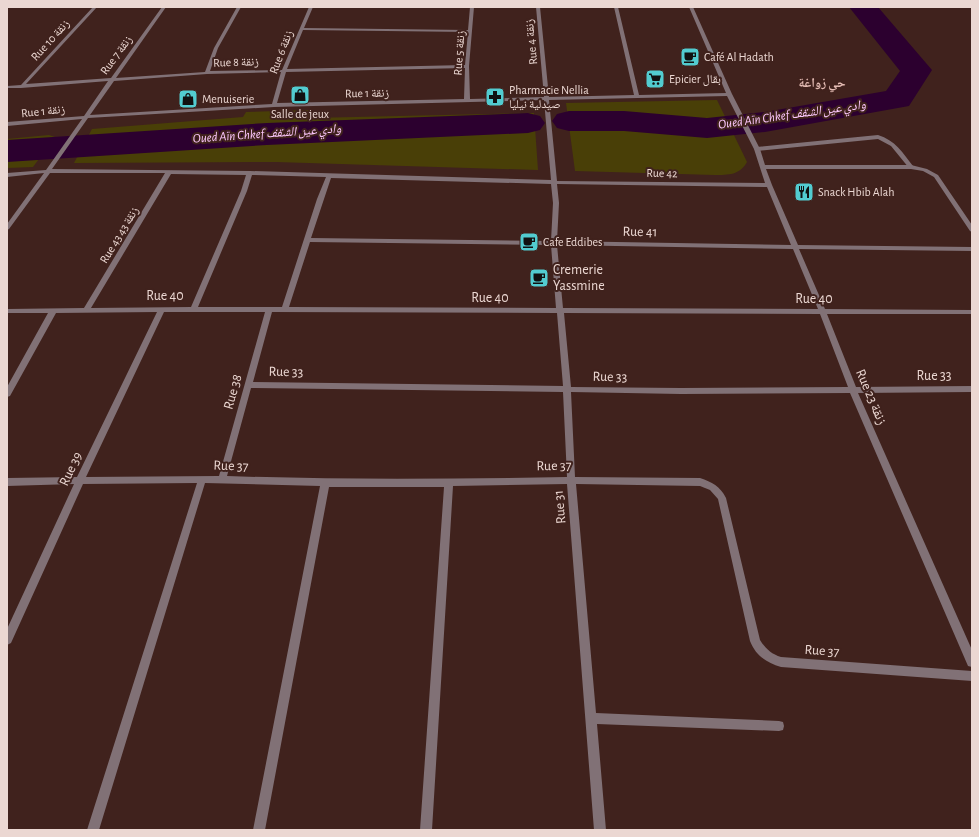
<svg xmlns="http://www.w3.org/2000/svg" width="979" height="837" font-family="'Alegreya Sans','Noto Naskh Arabic',sans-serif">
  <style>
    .green { fill: #493f07 }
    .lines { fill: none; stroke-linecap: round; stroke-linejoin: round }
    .river { fill: #2c002f; fill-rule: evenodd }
    .service { fill: #817176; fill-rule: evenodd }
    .minor { fill: #817176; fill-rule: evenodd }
    .labels { text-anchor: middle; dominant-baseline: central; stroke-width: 4; stroke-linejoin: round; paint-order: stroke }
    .far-street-label { font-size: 12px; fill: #ebd7d2; stroke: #40221d }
    .far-poi-label { font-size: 12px; fill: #ebd7d2; stroke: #40221d; text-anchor: start }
    .far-neighbourhood-label { font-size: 13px; font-weight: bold; fill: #e3bbb3; stroke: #40221d }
    .far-water-label { font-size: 13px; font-style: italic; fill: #fdc8fe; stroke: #40221d }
    .street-label { font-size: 14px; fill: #ebd7d2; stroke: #40221d }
    .poi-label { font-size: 14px; fill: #ebd7d2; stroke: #40221d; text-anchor: start }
  </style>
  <rect width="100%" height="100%" fill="#40221d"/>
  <path class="green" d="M 717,100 L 747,162 C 740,175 728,175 715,175 L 575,171 L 566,103 Z
    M 311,110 L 311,118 L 534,113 L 538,170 L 276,162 L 74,163 L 92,129 L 243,117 L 246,112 Z
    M 49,135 L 55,137 L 33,167 L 7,168 L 7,139 Z"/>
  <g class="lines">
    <path class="river" d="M 849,7 L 878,7 L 932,70 L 909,106 L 765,132 L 707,138 L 624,131 L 569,131 L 557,128 L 552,121 L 557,114 L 569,111 L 624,111 L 707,118 L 765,112 L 886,91 L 900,71 Z
      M 528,113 L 540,116 L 545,123 L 540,130 L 528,133 L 267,145 L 7,162 L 7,140 L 267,123 Z"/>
    <path class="service" d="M 878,135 C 895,140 903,153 913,166 L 913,168 L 909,168 L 891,146 L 878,139 L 757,151 L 754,149 L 757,147 Z"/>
    <path class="minor" d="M 93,7 L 97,7 L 26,84 L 111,78 L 162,7 L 166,7 L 116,78 L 205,72 L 214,48 L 237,7 L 241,7 L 218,48 L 210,71 L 282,70 L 309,7 L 313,7 L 304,28 L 468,30 L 470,7 L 474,7 L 469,66 L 470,99 L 544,97 L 536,7 L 540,7 L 549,97 L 634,95 L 614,7 L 618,7 L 639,95 L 726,93 L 689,7 L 693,7 L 732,94 L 760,149 L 765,165 L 911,165 L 927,169 L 938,175 L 972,225 L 972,232 L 970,231 L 934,177 L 923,171 L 911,169 L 766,169 L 772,185 L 798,245 L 972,247 L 972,251 L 799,249 L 825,309 L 972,310 L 972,314 L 827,314 L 856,387 L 972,386 L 972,392 L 858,393 L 972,650 L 972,667 L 968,666 L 850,393 L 681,394 L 571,392 L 575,477 L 700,478 C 712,482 720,486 726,498 L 760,640 C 765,648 771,654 781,657 L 972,671 L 972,681 L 781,667 C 766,662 756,656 750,641 L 718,499 L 710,490 L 700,486 L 576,484 L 596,713 L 779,721 L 783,722 L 784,726 L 783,730 L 779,731 L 597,724 L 606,830 L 594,830 L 567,484 L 453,486 L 432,830 L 420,830 L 444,487 L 329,487 L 265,830 L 253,830 L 320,486 L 205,483 L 99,830 L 87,830 L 197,483 L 83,484 L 11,643 L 7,645 L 7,629 L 74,484 L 7,486 L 7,478 L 77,477 L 157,312 L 56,313 L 10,396 L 7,397 L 7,387 L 48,313 L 7,313 L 7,309 L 84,308 L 165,173 L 50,173 L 9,229 L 7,230 L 7,224 L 44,173 L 7,177 L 7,173 L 46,170 L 82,119 L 7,126 L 7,122 L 84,116 L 108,81 L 21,88 L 7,88 L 7,86 L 21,85 ZM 303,30 L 468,32 L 465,65 L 287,69 ZM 465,68 L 464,99 L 277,103 L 286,72 ZM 281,72 L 272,104 L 90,115 L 114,81 L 207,74 ZM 727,96 L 754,149 L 765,183 L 557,181 L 549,100 ZM 544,100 L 551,180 L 250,171 L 52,169 L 88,118 L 274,107 ZM 171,174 L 246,175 L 241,191 L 191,307 L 91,308 ZM 252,175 L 326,177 L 317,199 L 282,307 L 198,307 L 247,191 ZM 331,178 L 551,184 L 553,203 L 551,241 L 311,238 ZM 557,184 L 767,187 L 791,245 L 557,241 L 559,203 ZM 310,242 L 551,245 L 556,308 L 289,307 ZM 557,245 L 793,249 L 818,309 L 563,308 ZM 164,312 L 265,312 L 219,476 L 86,477 ZM 272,312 L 557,313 L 563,386 L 253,382 ZM 564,313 L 820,314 L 848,387 L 681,388 L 571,387 ZM 251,388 L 563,392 L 567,477 C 453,479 341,480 227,476 Z"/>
  </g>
  <defs>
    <g id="cafe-square" transform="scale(1)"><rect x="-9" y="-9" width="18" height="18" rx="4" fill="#52ccd0" stroke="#40221d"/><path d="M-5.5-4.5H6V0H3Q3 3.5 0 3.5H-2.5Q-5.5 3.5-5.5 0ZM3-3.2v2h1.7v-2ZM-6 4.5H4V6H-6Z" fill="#111"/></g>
    <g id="supermarket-square" transform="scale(1)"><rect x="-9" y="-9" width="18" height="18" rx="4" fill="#52ccd0" stroke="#40221d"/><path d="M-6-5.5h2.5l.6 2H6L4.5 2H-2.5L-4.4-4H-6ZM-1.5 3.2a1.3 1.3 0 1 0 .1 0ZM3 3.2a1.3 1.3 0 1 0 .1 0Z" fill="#111"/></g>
    <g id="shop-square" transform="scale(1)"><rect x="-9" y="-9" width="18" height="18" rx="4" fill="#52ccd0" stroke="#40221d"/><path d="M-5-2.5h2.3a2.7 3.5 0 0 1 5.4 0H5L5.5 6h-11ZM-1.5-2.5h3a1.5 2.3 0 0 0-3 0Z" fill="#111"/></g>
    <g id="pharmacy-square" transform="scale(1)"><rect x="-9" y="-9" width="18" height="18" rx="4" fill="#52ccd0" stroke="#40221d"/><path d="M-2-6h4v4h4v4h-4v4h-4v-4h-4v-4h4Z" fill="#111"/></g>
    <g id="restaurant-square" transform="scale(1)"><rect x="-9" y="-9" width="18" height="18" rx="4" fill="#52ccd0" stroke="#40221d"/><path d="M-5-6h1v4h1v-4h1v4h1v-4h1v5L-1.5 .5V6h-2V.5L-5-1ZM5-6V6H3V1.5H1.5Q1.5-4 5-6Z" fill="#111"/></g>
  </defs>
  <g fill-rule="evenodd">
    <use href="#cafe-square" x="690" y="57"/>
    <use href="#supermarket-square" x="655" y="79"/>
    <use href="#shop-square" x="300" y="95"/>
    <use href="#pharmacy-square" x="495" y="97"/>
    <use href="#shop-square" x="188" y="99"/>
    <use href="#restaurant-square" x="804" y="192"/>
    <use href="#cafe-square" x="529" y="242"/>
    <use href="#cafe-square" x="539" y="278"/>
  </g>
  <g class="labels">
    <g class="far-street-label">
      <text transform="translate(50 40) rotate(-48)">Rue 10 زنقة</text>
      <text transform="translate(531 42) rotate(-96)">Rue 4 زنقة</text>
      <text transform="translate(281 52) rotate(-69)">Rue 6 زنقة</text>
      <text transform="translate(459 53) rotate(-86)">Rue 5 زنقة</text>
      <text transform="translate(116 55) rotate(-54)">Rue 7 زنقة</text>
      <text transform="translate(236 62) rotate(-2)">Rue 8 زنقة</text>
      <text transform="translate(367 93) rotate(-1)">Rue 1 زنقة</text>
      <text transform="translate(43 111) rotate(-6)">Rue 1 زنقة</text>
      <text transform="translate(662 173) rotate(1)">Rue 42</text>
      <text transform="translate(119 235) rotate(-59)">Rue 43 زنقة 43</text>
    </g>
    <g class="far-poi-label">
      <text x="704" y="57">Café Al Hadath</text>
      <text x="669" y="79">Epicier بقال</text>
      <text x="509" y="90">Pharmacie Nellia<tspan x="509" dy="14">صيدلية نيليا</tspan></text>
      <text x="202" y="99">Menuiserie</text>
      <text x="300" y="114" text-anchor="middle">Salle de jeux</text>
      <text x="818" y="192">Snack Hbib Alah</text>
      <text x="543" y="242">Cafe Eddibes</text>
    </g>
    <g class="far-neighbourhood-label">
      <text x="822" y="83">حي زواغة</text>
    </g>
    <g class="far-water-label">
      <text transform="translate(792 115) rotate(-8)">Oued Aïn Chkef وادي عين الشقف</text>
      <text transform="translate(267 134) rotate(-4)">Oued Aïn Chkef وادي عين الشقف</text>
    </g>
    <g class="street-label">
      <text transform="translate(640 232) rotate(1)">Rue 41</text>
      <text x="165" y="296">Rue 40</text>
      <text x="490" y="298">Rue 40</text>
      <text x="814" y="299">Rue 40</text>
      <text transform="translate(286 372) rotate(1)">Rue 33</text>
      <text x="934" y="376">Rue 33</text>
      <text transform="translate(610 377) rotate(1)">Rue 33</text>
      <text transform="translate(233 392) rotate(-74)">Rue 38</text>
      <text transform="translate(871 397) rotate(67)">Rue 23 زنقة</text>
      <text transform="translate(231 466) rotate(2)">Rue 37</text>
      <text transform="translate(554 466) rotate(-1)">Rue 37</text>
      <text transform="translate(71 469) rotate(-65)">Rue 39</text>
      <text transform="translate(560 507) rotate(-95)">Rue 31</text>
      <text transform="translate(822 651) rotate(4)">Rue 37</text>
    </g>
    <g class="poi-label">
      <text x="553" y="270">Cremerie<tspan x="553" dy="16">Yassmine</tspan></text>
    </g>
  </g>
  <rect width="979" height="837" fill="none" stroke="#ebd7d2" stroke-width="16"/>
</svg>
